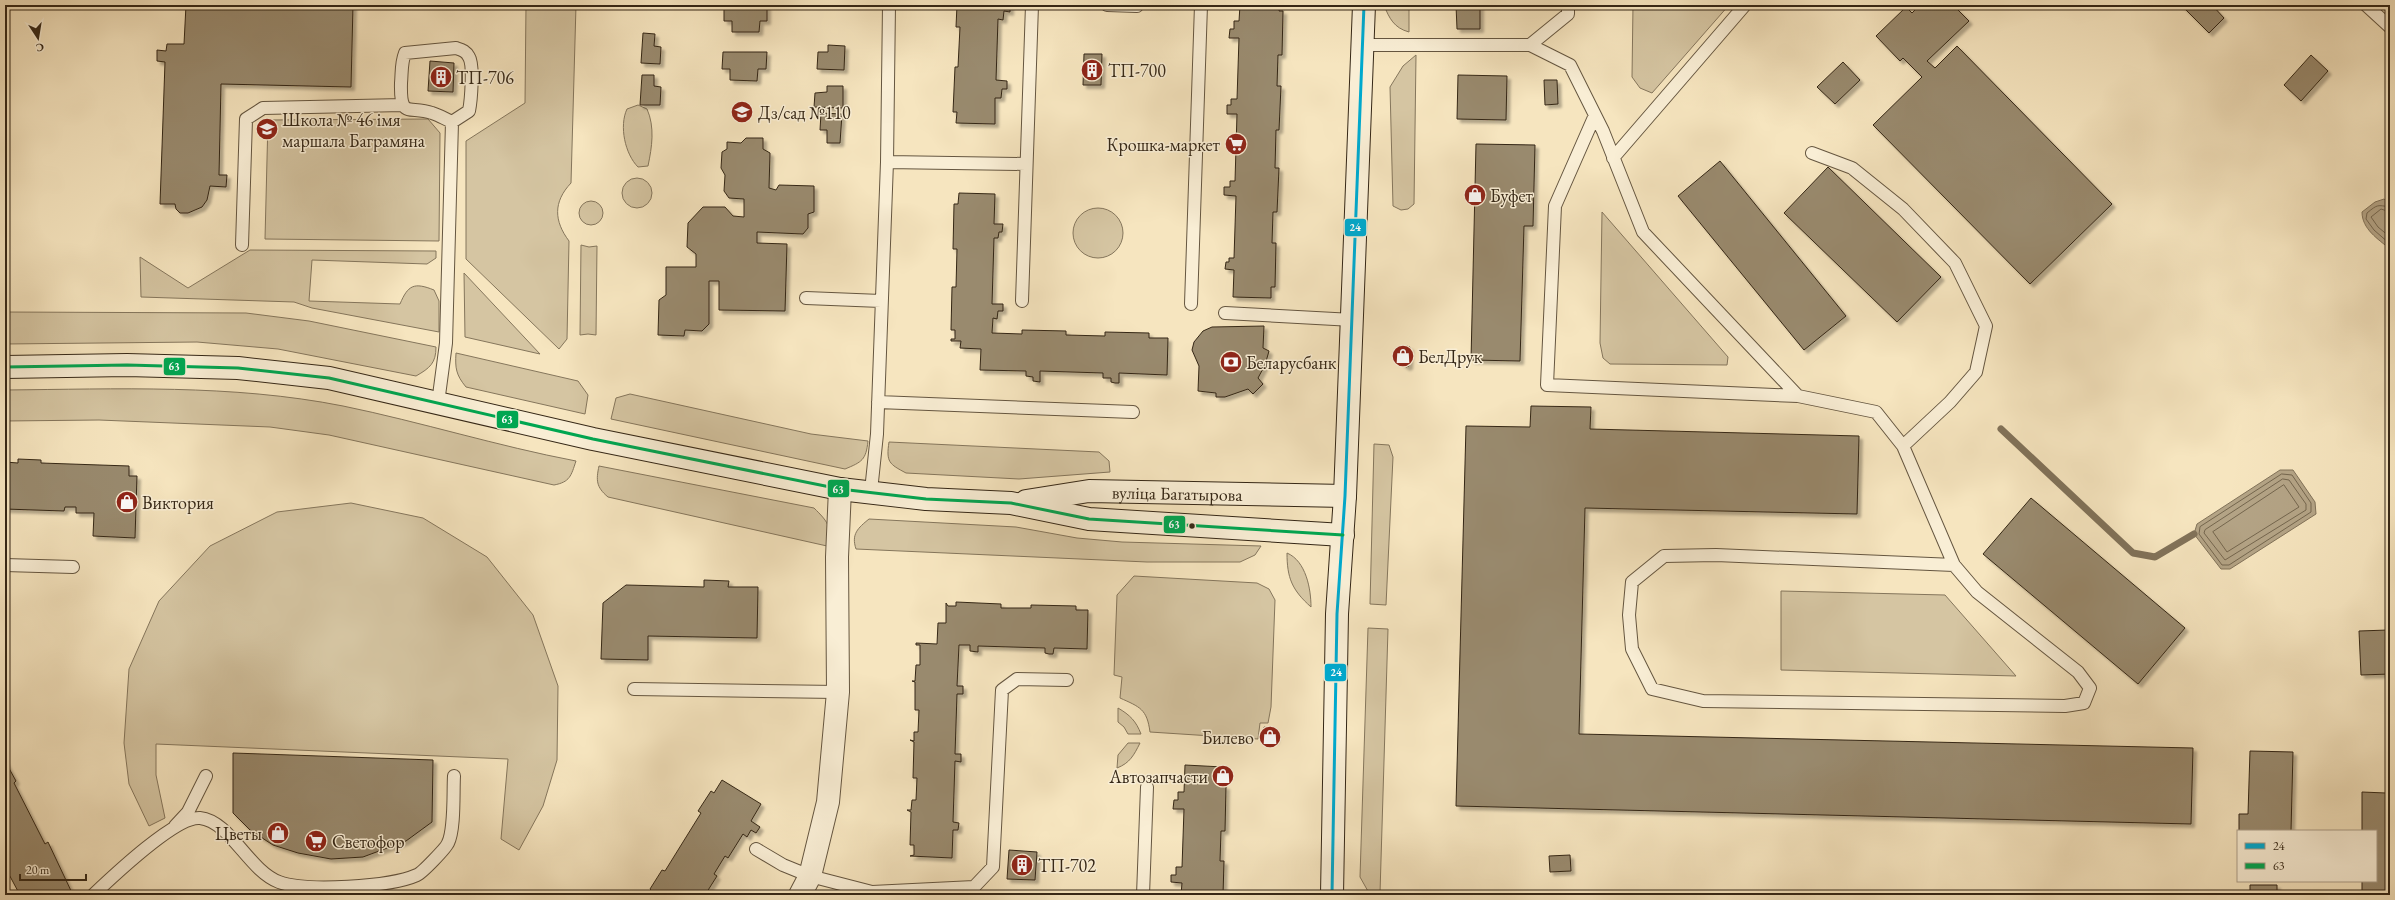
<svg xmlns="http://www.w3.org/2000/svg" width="2395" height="900" font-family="'EB Garamond',serif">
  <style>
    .green { fill: #d5c5a2; stroke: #85765c }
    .water { fill: #b4a486; stroke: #817259 }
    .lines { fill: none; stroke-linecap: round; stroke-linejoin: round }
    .shore { stroke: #74664e; stroke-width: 1 }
    .stream { stroke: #817259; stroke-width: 7 }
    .building { fill: #998a6e; stroke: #352716; filter: url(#shadow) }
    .lane-casing { stroke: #655640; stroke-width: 14 }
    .street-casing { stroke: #655640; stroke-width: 24 }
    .secondary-casing { stroke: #352716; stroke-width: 24 }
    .lane { stroke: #f9eed5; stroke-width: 12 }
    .street { stroke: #f9eed5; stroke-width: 22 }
    .secondary { stroke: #f9eed5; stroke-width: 22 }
    .bus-1-casing { stroke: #f9eed5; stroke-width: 6 }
    .bus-2-casing { stroke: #f9eed5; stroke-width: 6 }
    .bus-1 { stroke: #00a9ce; stroke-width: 3 }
    .bus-2 { stroke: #00a651; stroke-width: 3 }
    .bus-dot { fill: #352716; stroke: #f9eed5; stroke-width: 1.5 }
    .labels { text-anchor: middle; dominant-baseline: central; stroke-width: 3; stroke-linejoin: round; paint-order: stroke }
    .poi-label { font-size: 18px; fill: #352716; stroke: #f9eed5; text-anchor: start }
    .street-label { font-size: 18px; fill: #352716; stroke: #f9eed5 }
    .line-badge { stroke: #f9eed5; stroke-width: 1.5 }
    .badge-label { font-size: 11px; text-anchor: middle; font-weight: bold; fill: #fff }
  </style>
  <defs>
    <filter id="shadow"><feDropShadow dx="3.5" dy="3.5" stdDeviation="1" flood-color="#0004"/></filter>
  </defs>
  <rect width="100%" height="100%" fill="#f6e5bf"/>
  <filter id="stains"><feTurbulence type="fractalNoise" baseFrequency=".005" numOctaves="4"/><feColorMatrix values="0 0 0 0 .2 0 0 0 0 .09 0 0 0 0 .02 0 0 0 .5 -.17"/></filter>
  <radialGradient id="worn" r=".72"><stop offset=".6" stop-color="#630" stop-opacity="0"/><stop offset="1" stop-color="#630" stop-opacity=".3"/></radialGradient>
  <path class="green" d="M 526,5 L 576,5 L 571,183 C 553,202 554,221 569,241 L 567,339 L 559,349 L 466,259 L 466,141 L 525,103 Z
    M 1384,5 L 1409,5 L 1409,32 C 1394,28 1389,18 1384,5 Z
    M 1633,5 L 1729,5 L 1652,93 L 1640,88 L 1632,77 Z
    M 1416,55 L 1414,204 L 1408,209 L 1401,210 L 1393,206 L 1390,87 L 1403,66 Z
    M 638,105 L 647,109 C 655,127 652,147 648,166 L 638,167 C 625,154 619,126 627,109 Z
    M 428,119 L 440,133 L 439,241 L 265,239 L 268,120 Z
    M622 193a15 15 0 1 1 30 0a15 15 0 1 1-30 0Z
    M579 213a12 12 0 1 1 24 0a12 12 0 1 1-24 0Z
    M1073 233a25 25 0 1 1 50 0a25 25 0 1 1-50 0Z
    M 1602,212 L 1728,357 L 1727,365 L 1610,364 L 1603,358 L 1600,343 Z
    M 581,245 L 589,247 L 597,246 L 596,335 L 588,334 L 580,335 Z
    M 250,250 L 436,251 L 436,258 L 427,264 L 312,260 L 309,301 L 400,304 C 408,285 414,282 434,290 L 439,301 L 439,332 L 312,308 L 294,302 L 141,297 L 140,257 L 188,288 Z
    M 464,273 L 540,354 L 465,337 Z
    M 5,312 L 246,313 L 309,321 L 436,347 C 436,363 430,368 416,376 L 278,349 L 197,342 L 5,344 Z
    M 456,353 L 578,381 L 588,395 L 585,414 L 466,387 C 456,375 455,368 456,353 Z
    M 5,390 C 117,389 232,384 343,406 C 421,422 497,446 576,461 C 571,476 570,482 554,485 L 329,435 L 270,427 L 99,420 L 5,421 Z
    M 630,394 L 811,434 L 868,441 C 866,460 862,462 845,469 L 611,419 L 616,398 Z
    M 889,442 L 1099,452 L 1109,461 L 1110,472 L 1019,479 L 906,473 C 889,464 886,462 889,442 Z
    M 1374,444 L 1389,445 L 1393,457 L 1386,605 L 1370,604 Z
    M 599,466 L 814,508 C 828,522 832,526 827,546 L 608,497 C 596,487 596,480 599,466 Z
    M 351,503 L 423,518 L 487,557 L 533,615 L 558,686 L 557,760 L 543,806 L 519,850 L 501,839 L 508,759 L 156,744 L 156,775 L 165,818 L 149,826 L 129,784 L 124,743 L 129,669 L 159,601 L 210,546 L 277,512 Z
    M 869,519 L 1016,527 L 1077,538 L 1122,542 L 1261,546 L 1255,555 L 1240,562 L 1147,562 L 856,549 C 851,534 858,528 869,519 Z
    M 1287,553 C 1306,561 1311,589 1311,607 C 1292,590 1287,578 1287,553 Z
    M 1134,576 L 1257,583 L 1269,589 L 1275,600 L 1271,707 L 1268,723 L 1260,723 L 1258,739 L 1150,732 C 1147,709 1140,707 1120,698 L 1122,677 L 1114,675 L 1117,595 Z
    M 1781,591 L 1945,595 L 2016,676 L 1781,670 Z
    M 1368,628 L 1388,629 L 1380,893 L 1369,893 L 1360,877 Z
    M 1118,708 C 1130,715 1136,721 1141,734 L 1128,734 L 1124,727 L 1118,722 Z
    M 1128,743 L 1140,743 C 1134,755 1130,763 1117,768 L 1118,755 Z"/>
  <path class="water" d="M 2384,199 L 2390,204 L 2390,249 C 2378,239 2362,229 2362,212 L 2375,202 Z
    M 2280,470 L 2293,470 L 2315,502 L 2316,514 L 2230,569 L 2221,569 L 2194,534 L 2197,524 Z"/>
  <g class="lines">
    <path class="shore" d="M 2390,207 C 2377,205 2378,204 2367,213 L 2366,219 L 2374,230 L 2390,244
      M 2390,212 L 2381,209 L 2371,217 L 2378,227 L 2390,237
      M 2282,474 L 2292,475 L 2311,503 L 2311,512 L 2229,565 L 2222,565 L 2199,534 L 2200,527 Z
      M 2283,479 L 2289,480 L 2306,504 L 2306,510 L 2225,560 L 2204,533 L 2205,530 Z
      M 2284,485 L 2299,507 L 2227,552 L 2213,532 Z"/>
    <path class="stream" d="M 2001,429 L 2133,553 L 2155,557 L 2194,534"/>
  </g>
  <path class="building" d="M 186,5 L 353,5 L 351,87 L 221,84 L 219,175 L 227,175 L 226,187 L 210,186 L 207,200 L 202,207 L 188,213 L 180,213 L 176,209 L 175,204 L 160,204 L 165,62 L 157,61 L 157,50 L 166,51 L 167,44 L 184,44 Z
    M 724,5 L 767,5 L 767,21 L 760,21 L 759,32 L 732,32 L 732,21 L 724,21 Z
    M 957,5 L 1010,5 L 1010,12 L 1004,11 L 1003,20 L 998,19 L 996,80 L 1007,81 L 1007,89 L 1002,89 L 1001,98 L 995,98 L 995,124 L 956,123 L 957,112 L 953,112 L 955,67 L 958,67 L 960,27 L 956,27 Z
    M 1240,5 L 1280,5 L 1279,11 L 1283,11 L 1282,55 L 1278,55 L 1277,86 L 1281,86 L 1279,130 L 1276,130 L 1275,168 L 1279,168 L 1277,212 L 1273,212 L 1272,243 L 1276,243 L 1275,287 L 1271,287 L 1271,298 L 1233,297 L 1234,270 L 1225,269 L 1226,262 L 1229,262 L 1229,258 L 1234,258 L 1236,196 L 1224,195 L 1224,187 L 1230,187 L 1230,181 L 1235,181 L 1237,114 L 1227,114 L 1227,105 L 1231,105 L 1231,99 L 1237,99 L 1239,38 L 1229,38 L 1230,29 L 1234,29 L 1234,21 L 1239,21 Z
    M 1456,5 L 1480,5 L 1480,29 L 1457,29 Z
    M 1920,5 L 1953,5 L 1969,21 L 1927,61 L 1935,68 L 1957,46 L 2112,204 L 2030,284 L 1873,125 L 1922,77 L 1903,58 L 1900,61 L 1876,36 L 1906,7 L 1912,13 Z
    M 2181,5 L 2212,5 L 2224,18 L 2209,33 Z
    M 643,33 L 655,34 L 654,46 L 661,47 L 660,64 L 641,63 Z
    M 828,45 L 845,46 L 844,70 L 817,69 L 818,52 L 828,52 Z
    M 723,52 L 767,52 L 766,69 L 758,69 L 757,81 L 730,80 L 730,69 L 722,69 Z
    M 1084,54 L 1102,54 L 1101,85 L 1083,85 Z
    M 2311,55 L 2328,71 L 2301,101 L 2284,85 Z
    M 430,61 L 454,63 L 453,92 L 428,91 Z
    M 1843,62 L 1860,80 L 1835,104 L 1817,87 Z
    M 642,75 L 654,75 L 654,86 L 661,87 L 660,105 L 640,105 Z
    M 1458,75 L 1507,76 L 1506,120 L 1457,119 Z
    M 1544,80 L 1557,80 L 1558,104 L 1545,105 Z
    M 827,86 L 843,86 L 843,108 L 814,107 L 815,93 L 827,92 Z
    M 821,113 L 842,114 L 840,143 L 827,143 L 827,130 L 820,130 Z
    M 746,138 L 763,138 L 763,149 L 770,153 L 769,188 L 776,190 L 779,185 L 814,186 L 814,212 L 808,214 L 808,228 L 803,234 L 757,232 L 757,243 L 787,244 L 785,311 L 719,310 L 719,281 L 709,281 L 709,324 L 702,331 L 685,330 L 684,336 L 658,335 L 659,300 L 666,295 L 666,267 L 696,267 L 696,254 L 687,247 L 688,223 L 703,207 L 725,207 L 733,216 L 744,217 L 744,199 L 729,198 L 724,191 L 725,175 L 721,168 L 722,152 L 727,149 L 727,142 L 741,143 Z
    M 1476,144 L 1535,145 L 1533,226 L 1524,226 L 1520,361 L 1471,360 Z
    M 1720,161 L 1846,316 L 1804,350 L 1678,196 Z
    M 1828,167 L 1941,277 L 1897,322 L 1784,213 Z
    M 959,193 L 995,194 L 994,224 L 1003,224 L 1002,232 L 999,232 L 998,238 L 994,238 L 992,304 L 1003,304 L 1003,311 L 998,311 L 997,319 L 993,318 L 992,333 L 1022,334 L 1022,330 L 1066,331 L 1066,335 L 1105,336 L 1105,332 L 1149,333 L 1149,338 L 1168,338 L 1167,375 L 1119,373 L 1119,383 L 1115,383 L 1111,382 L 1111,378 L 1103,378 L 1103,373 L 1040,371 L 1040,382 L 1033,381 L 1033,377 L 1026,376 L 1026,371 L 980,370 L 981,349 L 960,348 L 961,341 L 951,341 L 951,339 L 955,339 L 955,330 L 951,330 L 952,287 L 956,287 L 957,249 L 953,249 L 954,204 L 958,204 Z
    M 1264,326 L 1263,348 L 1269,351 L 1265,365 L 1258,378 L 1263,384 L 1253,394 L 1248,389 L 1225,397 L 1216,397 L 1216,393 L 1198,391 L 1199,366 L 1192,350 L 1194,342 L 1203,331 L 1212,327 Z
    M 1407,346 L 1410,347 L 1409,366 L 1406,367 L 1398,361 L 1397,354 L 1401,349 Z
    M 1531,406 L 1591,407 L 1590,429 L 1859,436 L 1857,514 L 1585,508 L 1579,734 L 2193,748 L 2191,824 L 1456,806 L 1466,426 L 1530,427 Z
    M 18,459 L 41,460 L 41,463 L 129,466 L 129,476 L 137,476 L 135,538 L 93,536 L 94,513 L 76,513 L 76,507 L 65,507 L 64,511 L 5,509 L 5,462 L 18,463 Z
    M 2031,498 L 2185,628 L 2138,684 L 1983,554 Z
    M 704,580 L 729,581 L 728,587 L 758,587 L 757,638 L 648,636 L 648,660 L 601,659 L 603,603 L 626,585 L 704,587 Z
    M 956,602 L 1001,604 L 1001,608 L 1031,608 L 1031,605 L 1076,606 L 1076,610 L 1088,610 L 1087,649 L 1054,648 L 1053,654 L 1049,654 L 1045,653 L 1045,648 L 978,646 L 978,652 L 970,651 L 970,645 L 959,645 L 957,686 L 963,686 L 963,694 L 957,694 L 955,754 L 961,754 L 961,762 L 955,761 L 953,822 L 959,823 L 958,830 L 953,830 L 952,858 L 910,856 L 914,855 L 914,845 L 910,845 L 911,812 L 907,810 L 911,810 L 912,800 L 916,800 L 917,778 L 913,778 L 914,742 L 910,740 L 914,741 L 914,732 L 918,732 L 919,710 L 915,710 L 915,682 L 912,681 L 915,681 L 916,665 L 920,665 L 920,645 L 916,645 L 916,643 L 937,644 L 938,623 L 946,623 L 946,603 L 948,606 L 956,606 Z
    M 2388,630 L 2390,674 L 2361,675 L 2359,631 Z
    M 1264,727 L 1272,729 L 1276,733 L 1275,740 L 1264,743 Z
    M 2250,751 L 2293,752 L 2291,831 L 2239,831 L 2239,814 L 2248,814 Z
    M 233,753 L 433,760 L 432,822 L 406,841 L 363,857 L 331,859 L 298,853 L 273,845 L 250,830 L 233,813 Z
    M 5,761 L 16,781 L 14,783 L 45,844 L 48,842 L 73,895 L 20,895 L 5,867 Z
    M 1185,765 L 1223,767 L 1222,786 L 1226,786 L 1225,831 L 1221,831 L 1220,861 L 1224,861 L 1223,895 L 1181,895 L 1182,883 L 1171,882 L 1171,875 L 1176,875 L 1176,867 L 1182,867 L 1184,809 L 1173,809 L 1174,800 L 1178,800 L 1178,792 L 1184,792 Z
    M 722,780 L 761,804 L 751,821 L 760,827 L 756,833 L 751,830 L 747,837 L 743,834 L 728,858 L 725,856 L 714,874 L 717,876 L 705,895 L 650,895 L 652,891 L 650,889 L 662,870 L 665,871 L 701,813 L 698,811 L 711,791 L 714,793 Z
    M 2362,792 L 2386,793 L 2386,895 L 2362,895 L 2362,881 L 2376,881 L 2376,831 L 2362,831 Z
    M 1009,850 L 1037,852 L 1035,880 L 1007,879 Z
    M 1570,855 L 1571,871 L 1550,872 L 1549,856 Z
    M 2250,885 L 2277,885 L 2277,895 L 2250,895 Z"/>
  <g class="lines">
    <g class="lane-casing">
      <path id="lane" d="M 1107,5 L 1137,6
        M 2366,5 L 2390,27
        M 1363,45 L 1530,45 L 1570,65 L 1603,131 L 1643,232 L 1798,396 L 1876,412 L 1903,446 L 1954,565 L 1977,592 L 2078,672 L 2090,688 L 2084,703 L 2065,706 L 1703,701 L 1652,689 L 1632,649 L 1629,615 L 1632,582 L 1664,556 L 1716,555 L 1954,565
        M 1530,45 L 1568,14 L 1568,5
        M 456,48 C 462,50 466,51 469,57 C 474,65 471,101 469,111 L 452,122 C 445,119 439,115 432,113 C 409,105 400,120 401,83 C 402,72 401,63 405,53 Z
        M 1595,115 L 1555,206 L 1547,385 L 1798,396
        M 1812,153 L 1852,168 L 1903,209 L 1955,263 L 1986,326 L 1976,372 L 1950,402 L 1903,446
        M 1613,158 L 1745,5
        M 887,162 L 1025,164
        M 242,245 L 246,119 L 263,108 L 403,105
        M 806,298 L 881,301
        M 1022,301 L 1032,5
        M 1191,304 L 1201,5
        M 1225,313 L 1353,320
        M 878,402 L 1133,412
        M 438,403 L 446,343 L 452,122
        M 871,491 L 877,434 L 887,162 L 889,5
        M 5,565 L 73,567
        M 634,689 L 838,692
        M 175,826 L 188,812 L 206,776
        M 756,849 L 783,865 L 810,876 L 872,892 L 974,887 L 993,867 L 1002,690 L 1017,679 L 1067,680
        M 93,895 C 111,878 176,816 200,818 C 230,821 249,871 279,882 C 306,892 390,887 417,875 C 422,873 446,848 448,843 C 455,829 453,792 454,776
        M 1143,895 L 1147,787"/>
    </g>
    <g class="street-casing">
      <path id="street" d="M 800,895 L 810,876 L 828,802 L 838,692 L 837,557 L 840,489"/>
    </g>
    <g class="secondary-casing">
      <g id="secondary">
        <path d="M 5,367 L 127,365 L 238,368 L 329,378 L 593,439 L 840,489 L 926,499 L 1011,503 L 1089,519 L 1343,535"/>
        <path id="s1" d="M 1026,501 L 1089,491 L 1345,496"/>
        <path d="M 1332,895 L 1337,614 L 1345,496 L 1364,5"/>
      </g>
    </g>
    <use href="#lane" class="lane"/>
    <use href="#street" class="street"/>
    <use href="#secondary" class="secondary"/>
    <g class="bus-1-casing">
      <path id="bus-1" d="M 1332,895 L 1337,614 L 1345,496 L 1364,5"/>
    </g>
    <g class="bus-2-casing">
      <path id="bus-2" d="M 5,367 L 127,365 L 238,368 L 329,378 L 593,439 L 840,489 L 926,499 L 1011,503 L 1089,519 L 1343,535"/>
    </g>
    <use href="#bus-1" class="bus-1"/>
    <use href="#bus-2" class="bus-2"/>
  </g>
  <defs>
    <g id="building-disc" transform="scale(1.15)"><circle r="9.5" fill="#8f2418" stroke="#f9eed5"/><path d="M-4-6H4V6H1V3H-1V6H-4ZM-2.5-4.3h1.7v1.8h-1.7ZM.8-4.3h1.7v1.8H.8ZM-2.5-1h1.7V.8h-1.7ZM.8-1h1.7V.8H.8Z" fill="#fff"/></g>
    <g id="school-disc" transform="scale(1.15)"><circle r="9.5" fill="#8f2418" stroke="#f9eed5"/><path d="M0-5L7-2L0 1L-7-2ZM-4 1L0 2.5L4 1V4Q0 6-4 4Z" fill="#fff"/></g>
    <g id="supermarket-disc" transform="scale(1.15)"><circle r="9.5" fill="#8f2418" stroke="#f9eed5"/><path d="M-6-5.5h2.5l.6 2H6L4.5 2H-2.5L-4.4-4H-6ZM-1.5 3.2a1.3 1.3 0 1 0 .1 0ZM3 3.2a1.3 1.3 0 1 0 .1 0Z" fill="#fff"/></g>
    <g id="shop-disc" transform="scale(1.15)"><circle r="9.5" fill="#8f2418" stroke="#f9eed5"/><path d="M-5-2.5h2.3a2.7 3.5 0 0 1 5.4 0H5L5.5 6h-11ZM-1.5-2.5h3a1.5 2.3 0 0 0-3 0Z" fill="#fff"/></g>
    <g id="bank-disc" transform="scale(1.15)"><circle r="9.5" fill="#8f2418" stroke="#f9eed5"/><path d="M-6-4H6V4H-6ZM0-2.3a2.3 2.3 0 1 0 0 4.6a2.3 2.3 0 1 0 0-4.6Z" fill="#fff"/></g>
  </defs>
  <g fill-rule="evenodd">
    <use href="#building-disc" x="1092" y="70"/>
    <use href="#building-disc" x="441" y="77"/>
    <use href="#school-disc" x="742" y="112"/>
    <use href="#school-disc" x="267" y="129"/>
    <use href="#supermarket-disc" x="1236" y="144"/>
    <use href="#shop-disc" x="1475" y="195"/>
    <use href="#shop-disc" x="1403" y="356"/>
    <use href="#bank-disc" x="1231" y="362"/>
    <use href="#shop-disc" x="127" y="502"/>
    <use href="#shop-disc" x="1270" y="737"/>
    <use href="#shop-disc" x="1223" y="776"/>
    <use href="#shop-disc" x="278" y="833"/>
    <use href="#supermarket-disc" x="316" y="841"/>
    <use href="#building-disc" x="1022" y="865"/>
  </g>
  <circle class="bus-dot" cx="1192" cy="526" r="3.5"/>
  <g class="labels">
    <g class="poi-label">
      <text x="1108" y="70">ТП-700</text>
      <text x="456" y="77">ТП-706</text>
      <text x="758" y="112">Дз/сад №110</text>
      <text x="282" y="119">Школа № 46 імя<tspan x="282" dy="21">маршала Баграмяна</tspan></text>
      <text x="1220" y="144" text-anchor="end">Крошка-маркет</text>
      <text x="1490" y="195">Буфет</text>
      <text x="1418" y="356">БелДрук</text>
      <text x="1246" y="362">Беларусбанк</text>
      <text x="142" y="502">Виктория</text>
      <text x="1254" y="737" text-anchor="end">Билево</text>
      <text x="1208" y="776" text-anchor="end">Автозапчасти</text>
      <text x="262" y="833" text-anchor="end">Цветы</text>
      <text x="332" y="841">Светофор</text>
      <text x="1038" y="865">ТП-702</text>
    </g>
    <g class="street-label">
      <text stroke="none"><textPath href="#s1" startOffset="152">вуліца Багатырова</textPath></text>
    </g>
  </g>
  <g class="line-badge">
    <rect x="1344" y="218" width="23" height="19" rx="4" fill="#00a9ce"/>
    <rect x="163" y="357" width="23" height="19" rx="4" fill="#00a651"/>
    <rect x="496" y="410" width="23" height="19" rx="4" fill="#00a651"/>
    <rect x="827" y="479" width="23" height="19" rx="4" fill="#00a651"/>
    <rect x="1163" y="515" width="23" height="19" rx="4" fill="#00a651"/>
    <rect x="1324" y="663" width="23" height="19" rx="4" fill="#00a9ce"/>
  </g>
  <g class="badge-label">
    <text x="1355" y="231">24</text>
    <text x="174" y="370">63</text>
    <text x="507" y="423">63</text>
    <text x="838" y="493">63</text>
    <text x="1174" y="528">63</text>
    <text x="1336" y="676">24</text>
  </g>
  <rect width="2395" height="900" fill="none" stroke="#f6e5bf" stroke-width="20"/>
  <rect x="6" y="6" width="2383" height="888" fill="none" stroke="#352716" stroke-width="2"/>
  <rect x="10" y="10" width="2375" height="880" fill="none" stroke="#352716"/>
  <rect x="2237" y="830" width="140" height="52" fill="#f9eed5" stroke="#ab9e89"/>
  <rect x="2245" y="843" width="20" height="6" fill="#00a9ce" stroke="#ab9e89"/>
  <text x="2273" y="850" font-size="12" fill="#352716">24</text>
  <rect x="2245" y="863" width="20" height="6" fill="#00a651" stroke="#ab9e89"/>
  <text x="2273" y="870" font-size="12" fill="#352716">63</text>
  <g transform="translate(38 38) rotate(168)" stroke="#f9eed5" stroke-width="3" paint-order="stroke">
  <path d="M0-3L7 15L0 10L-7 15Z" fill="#352716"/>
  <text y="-6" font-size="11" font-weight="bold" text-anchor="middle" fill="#352716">С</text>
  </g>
  <path d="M20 874v6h66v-6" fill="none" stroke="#352716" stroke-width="2"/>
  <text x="26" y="874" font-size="12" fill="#352716" stroke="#f9eed5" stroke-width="3" paint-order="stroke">20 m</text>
  <rect width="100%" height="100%" filter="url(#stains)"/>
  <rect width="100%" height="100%" fill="url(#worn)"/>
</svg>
